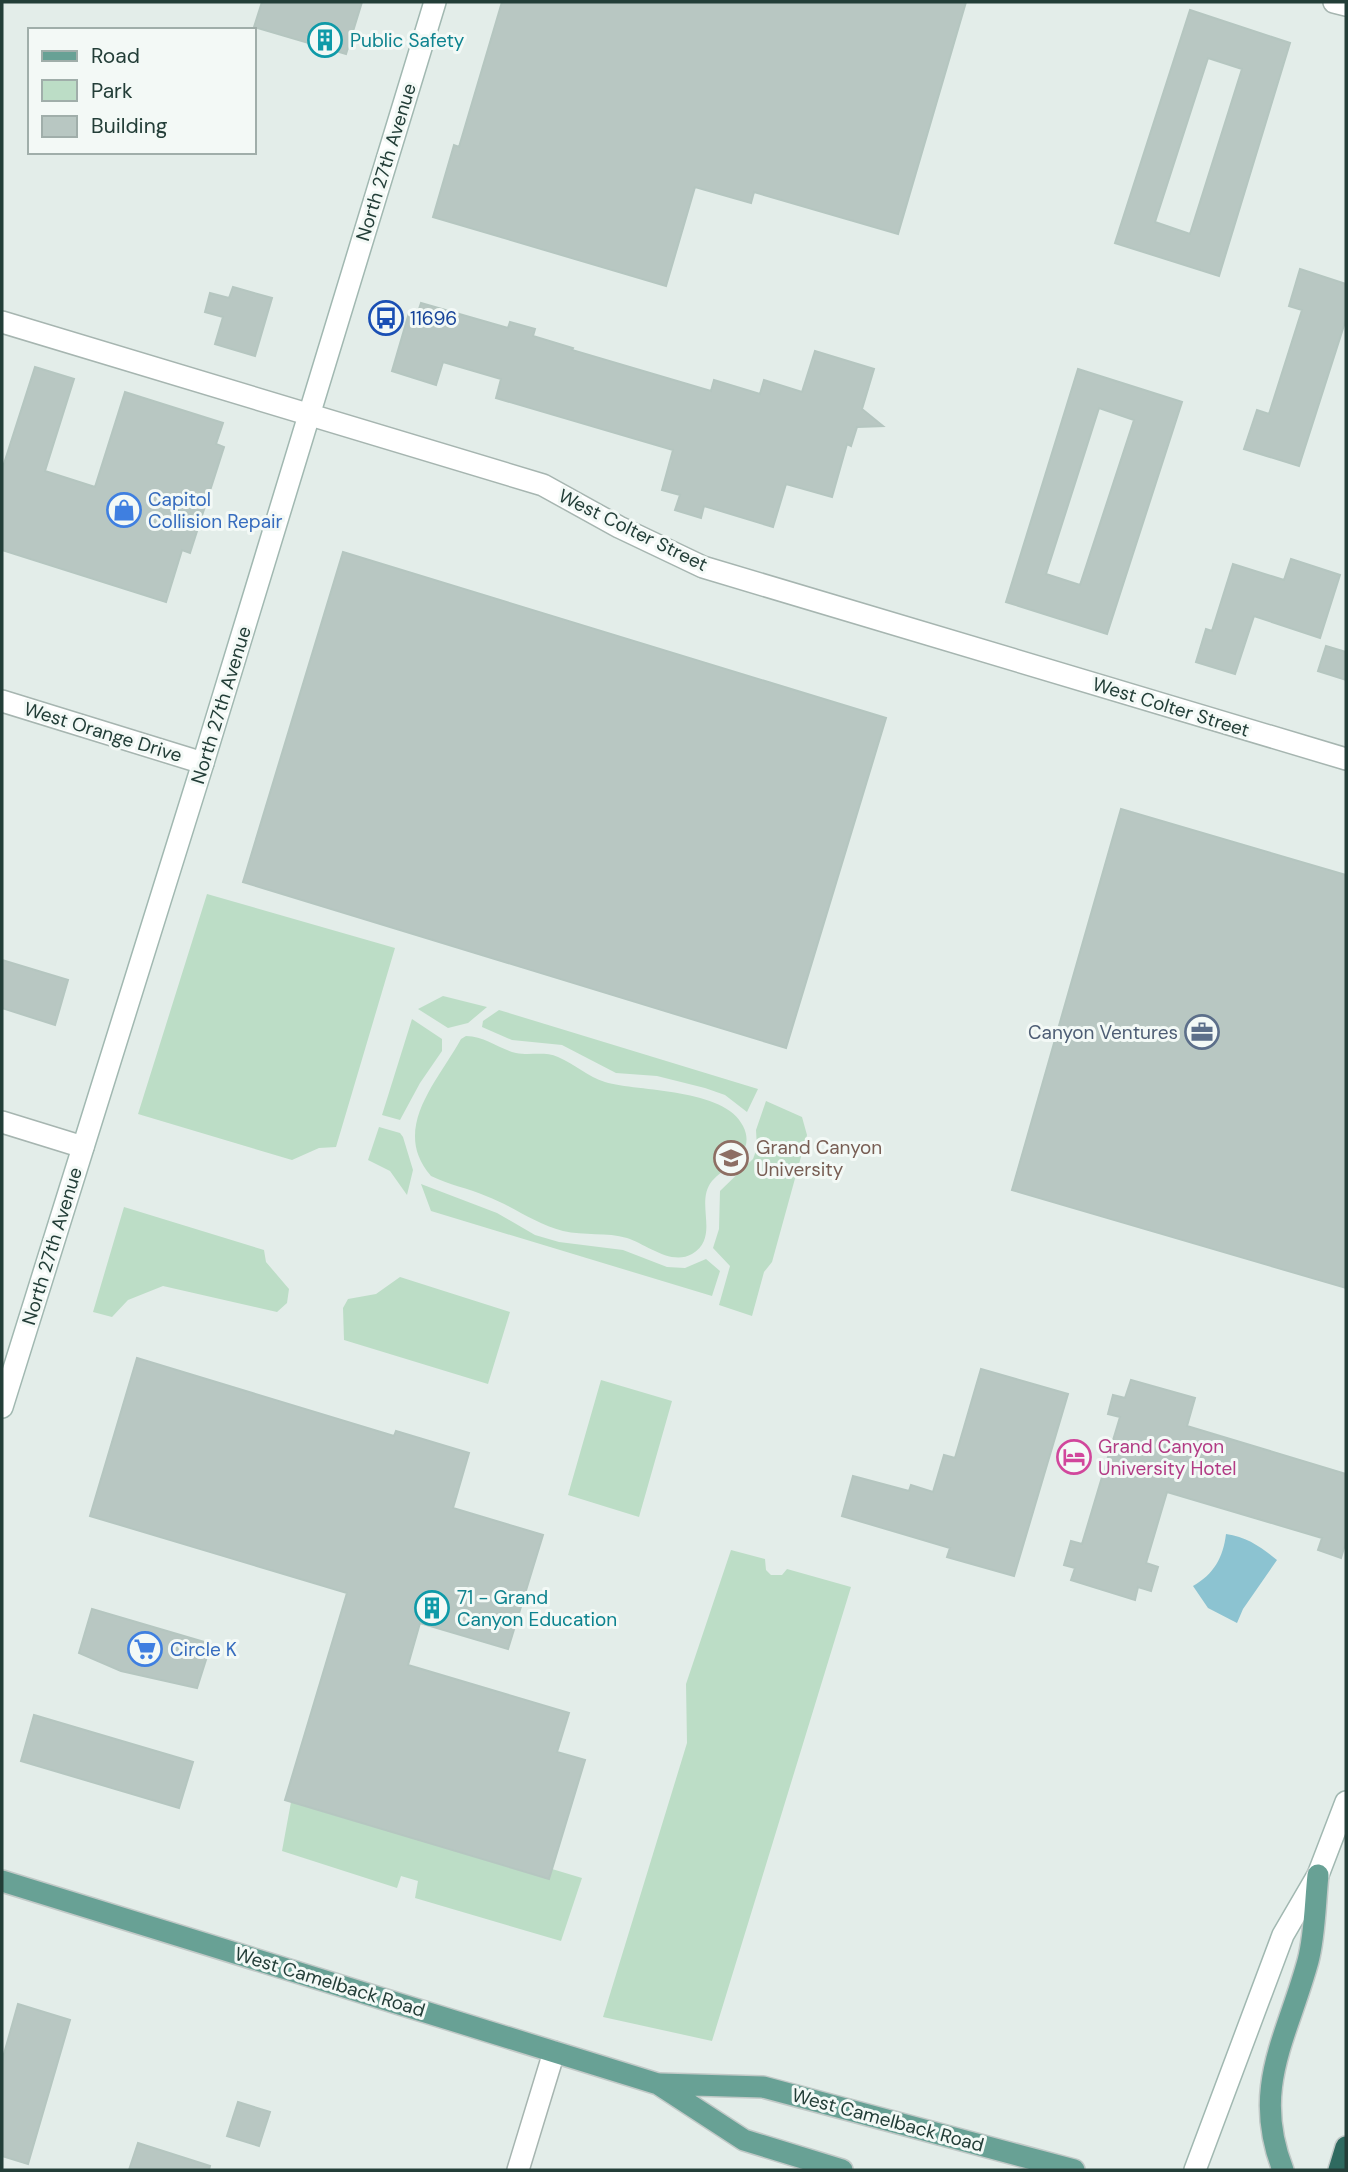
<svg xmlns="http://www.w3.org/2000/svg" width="1348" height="2172" font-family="'DM Sans',sans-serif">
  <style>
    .green { fill: #bcddc6 }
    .water { fill: #8cc3d1 }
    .building { fill: #b8c7c2; stroke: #b5c6c0; stroke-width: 2; fill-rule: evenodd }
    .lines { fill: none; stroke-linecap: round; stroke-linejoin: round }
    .minor-casing { stroke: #a6b5b0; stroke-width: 24 }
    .secondary-casing { stroke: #a1b8b1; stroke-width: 24 }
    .primary-casing { stroke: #c1c9c7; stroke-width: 24 }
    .motorway-casing { stroke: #c1c9c7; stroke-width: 24 }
    .minor { stroke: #fff; stroke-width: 21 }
    .secondary { stroke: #fff; stroke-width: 21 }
    .primary { stroke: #68a195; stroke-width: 21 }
    .motorway { stroke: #2f6a60; stroke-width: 21 }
    .labels { text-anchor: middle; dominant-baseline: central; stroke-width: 6; stroke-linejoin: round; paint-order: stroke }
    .culture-label { font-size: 19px; fill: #0d838f; stroke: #f3f9f6; text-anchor: start }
    .street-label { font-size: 19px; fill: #233e38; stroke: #f3f9f6 }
    .transit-label { font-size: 19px; fill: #164399; stroke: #f3f9f6; text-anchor: start }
    .shop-label { font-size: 19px; fill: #366cbe; stroke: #f3f9f6; text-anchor: start }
    .service-label { font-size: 19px; fill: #4e5e75; stroke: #f3f9f6; text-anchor: end }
    .education-label { font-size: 19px; fill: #785e54; stroke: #f3f9f6; text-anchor: start }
    .hotel-label { font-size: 19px; fill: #b23c85; stroke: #f3f9f6; text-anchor: start }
  </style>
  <rect width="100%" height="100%" fill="#e3ede9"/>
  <path class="green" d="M 207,894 L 395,948 L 336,1147 L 319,1148 L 292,1160 L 138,1114 Z
    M 443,996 L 487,1007 L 468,1023 L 448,1028 L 418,1009 Z
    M 499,1010 L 758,1089 L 747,1112 L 725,1095 L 705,1088 L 657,1076 L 616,1073 L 562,1045 L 512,1040 L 482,1027 L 483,1021 Z
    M 412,1019 L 442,1039 L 442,1051 L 420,1083 L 400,1120 L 382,1115 Z
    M 466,1036 C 485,1036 499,1049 516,1053 C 530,1056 544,1051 558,1057 C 575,1064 588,1077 605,1082 C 639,1092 725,1088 743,1126 C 757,1154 726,1165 712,1181 C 694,1203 721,1237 692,1254 C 671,1266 646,1244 627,1238 C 607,1232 584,1236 563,1231 C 535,1224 513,1206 486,1196 C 468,1188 449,1185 431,1176 C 390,1129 438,1081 461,1039 Z
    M 766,1101 L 802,1117 L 807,1135 L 772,1262 L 764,1272 L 752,1316 L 719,1305 L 730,1266 L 713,1248 L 719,1229 L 720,1191 L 753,1159 L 757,1148 L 756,1130 Z
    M 379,1127 L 400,1133 L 403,1137 L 413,1170 L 407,1195 L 390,1171 L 368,1160 Z
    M 421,1184 L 497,1213 L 535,1235 L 559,1242 L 623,1250 L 667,1267 L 685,1268 L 706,1259 L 720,1271 L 712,1296 L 431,1211 Z
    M 124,1207 L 264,1250 L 266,1262 L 289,1289 L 287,1303 L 277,1312 L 163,1286 L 128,1300 L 112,1317 L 93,1312 Z
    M 400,1277 L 510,1312 L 488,1384 L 344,1340 L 343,1308 L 348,1299 L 376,1294 Z
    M 601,1380 L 672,1401 L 639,1517 L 568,1495 Z
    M 731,1550 L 765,1559 L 766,1570 L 771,1575 L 782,1575 L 787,1569 L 851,1587 L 712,2041 L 603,2017 L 687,1743 L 686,1684 Z
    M 291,1802 L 548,1879 L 552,1869 L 582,1878 L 561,1941 L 415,1898 L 418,1881 L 401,1876 L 397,1888 L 282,1851 Z"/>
  <path class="water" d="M 1226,1534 C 1247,1537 1261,1547 1277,1560 L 1243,1609 L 1237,1623 L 1208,1608 L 1193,1586 C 1214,1574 1223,1558 1226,1534 Z"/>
  <path class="building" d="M 262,2 L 362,2 L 346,54 L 254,27 Z
    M 502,2 L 966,2 L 898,234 L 754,192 L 751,203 L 695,187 L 666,286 L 433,217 L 454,145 L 459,147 Z
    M 1190,10 L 1290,43 L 1219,276 L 1115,243 ZM 1208,58 L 1242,69 L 1190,234 L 1155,222 Z
    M 1300,269 L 1346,284 L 1346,319 L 1299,466 L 1244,449 L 1257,410 L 1269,414 L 1302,310 L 1289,306 Z
    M 233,287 L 272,298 L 255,356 L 215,344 L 223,317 L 205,312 L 210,293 L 229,298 Z
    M 421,303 L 508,328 L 510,322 L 535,329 L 533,336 L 573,348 L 572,350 L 711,391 L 714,380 L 760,394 L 764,380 L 802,392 L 815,351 L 874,369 L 862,409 L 883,426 L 857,427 L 851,446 L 847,444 L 832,497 L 786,484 L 773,527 L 704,506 L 701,518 L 675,510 L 680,495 L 662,490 L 673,450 L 496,398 L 501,379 L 443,362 L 436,385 L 392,371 L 409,313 L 417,315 Z
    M 35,367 L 74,379 L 45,471 L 95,487 L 125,392 L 223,423 L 216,444 L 224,447 L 190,553 L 182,550 L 166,602 L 2,550 L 2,470 Z
    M 1078,369 L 1182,402 L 1107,634 L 1006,602 ZM 1099,408 L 1134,420 L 1080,585 L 1046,574 Z
    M 343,552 L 886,718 L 786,1048 L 243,882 Z
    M 1291,559 L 1340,575 L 1320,638 L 1254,616 L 1235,674 L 1196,662 L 1206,629 L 1212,631 L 1233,564 L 1284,580 Z
    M 1326,646 L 1346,652 L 1346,680 L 1318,671 Z
    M 1121,809 L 1346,875 L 1346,1288 L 1012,1190 Z
    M 2,960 L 68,980 L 55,1025 L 2,1008 Z
    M 137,1358 L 394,1436 L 396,1431 L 469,1453 L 453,1508 L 543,1535 L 508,1649 L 420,1623 L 408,1665 L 569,1713 L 557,1752 L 585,1760 L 549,1879 L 285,1800 L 347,1593 L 90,1516 Z
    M 981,1369 L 1068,1394 L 1014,1576 L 947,1557 L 950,1548 L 842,1516 L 853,1476 L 909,1491 L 911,1485 L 933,1492 L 944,1455 L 955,1458 Z
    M 1131,1380 L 1195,1398 L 1187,1426 L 1346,1474 L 1346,1541 L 1341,1558 L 1318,1550 L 1322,1538 L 1167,1492 L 1146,1563 L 1158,1567 L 1151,1591 L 1138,1587 L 1135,1600 L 1071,1580 L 1075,1568 L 1064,1565 L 1071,1541 L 1082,1544 L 1120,1417 L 1108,1414 L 1113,1395 L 1125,1398 Z
    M 92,1609 L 211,1644 L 197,1688 L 121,1671 L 79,1653 Z
    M 34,1715 L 193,1762 L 179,1808 L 21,1761 Z
    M 18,2004 L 70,2020 L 28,2164 L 2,2156 L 2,2061 Z
    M 238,2102 L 270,2112 L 259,2146 L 227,2136 Z
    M 138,2143 L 210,2166 L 209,2170 L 129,2170 Z"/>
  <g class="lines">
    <g class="minor-casing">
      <path id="minor" d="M 1334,2 L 1346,5
        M 2,322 L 543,485 L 619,527 L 703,567 L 1346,759
        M 2,701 L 203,763
        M 2,1122 L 83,1147
        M 518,2170 L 554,2052"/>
    </g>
    <g class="secondary-casing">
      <path id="secondary" d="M 2,1407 L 203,763 L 435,2
        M 1195,2170 L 1283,1935 L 1318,1875 L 1346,1802"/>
    </g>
    <g class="primary-casing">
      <path id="primary" d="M 2,1881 L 658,2084 L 744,2140 L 842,2170
        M 660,2084 L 763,2087 L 1074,2170
        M 1283,2170 C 1251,2088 1287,2038 1308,1961 C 1315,1935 1315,1903 1318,1875"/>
    </g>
    <g class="motorway-casing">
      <path id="motorway" d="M 1339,2170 L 1346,2147"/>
    </g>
    <use href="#minor" class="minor"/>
    <use href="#secondary" class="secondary"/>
    <use href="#primary" class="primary"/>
    <use href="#motorway" class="motorway"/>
  </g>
  <defs>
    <g id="building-ring" transform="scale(1.75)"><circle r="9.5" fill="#f3f9f6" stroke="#0f9aa8" stroke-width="1.5"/><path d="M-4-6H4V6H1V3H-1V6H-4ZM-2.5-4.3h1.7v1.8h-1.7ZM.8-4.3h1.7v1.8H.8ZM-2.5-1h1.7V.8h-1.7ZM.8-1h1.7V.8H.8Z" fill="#0f9aa8"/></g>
    <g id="bus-ring" transform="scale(1.75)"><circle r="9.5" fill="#f3f9f6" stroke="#1a4fb4" stroke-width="1.5"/><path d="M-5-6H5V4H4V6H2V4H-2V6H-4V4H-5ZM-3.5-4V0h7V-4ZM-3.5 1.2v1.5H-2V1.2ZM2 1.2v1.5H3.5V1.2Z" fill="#1a4fb4"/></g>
    <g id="shop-ring" transform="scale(1.75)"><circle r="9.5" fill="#f3f9f6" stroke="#3f7fe0" stroke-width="1.5"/><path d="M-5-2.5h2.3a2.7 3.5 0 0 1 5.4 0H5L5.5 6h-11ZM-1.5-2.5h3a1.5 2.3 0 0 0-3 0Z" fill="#3f7fe0"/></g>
    <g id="office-ring" transform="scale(1.75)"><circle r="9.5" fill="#f3f9f6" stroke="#5c6f8a" stroke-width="1.5"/><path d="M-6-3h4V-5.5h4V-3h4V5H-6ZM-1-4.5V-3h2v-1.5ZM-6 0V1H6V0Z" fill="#5c6f8a"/></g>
    <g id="university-ring" transform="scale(1.75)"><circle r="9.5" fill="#f3f9f6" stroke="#8d6e63" stroke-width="1.5"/><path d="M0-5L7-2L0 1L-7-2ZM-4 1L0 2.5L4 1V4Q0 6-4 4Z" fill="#8d6e63"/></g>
    <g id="hotel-ring" transform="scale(1.75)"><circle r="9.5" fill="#f3f9f6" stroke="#d1479c" stroke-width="1.5"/><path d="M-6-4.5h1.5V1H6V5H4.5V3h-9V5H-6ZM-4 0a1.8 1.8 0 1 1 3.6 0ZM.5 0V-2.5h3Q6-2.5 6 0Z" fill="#d1479c"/></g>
    <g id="supermarket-ring" transform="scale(1.75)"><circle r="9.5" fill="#f3f9f6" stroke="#3f7fe0" stroke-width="1.5"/><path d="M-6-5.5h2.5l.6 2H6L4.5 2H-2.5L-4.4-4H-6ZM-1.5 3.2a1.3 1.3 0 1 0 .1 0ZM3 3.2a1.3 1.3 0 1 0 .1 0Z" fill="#3f7fe0"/></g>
  </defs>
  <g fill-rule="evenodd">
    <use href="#building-ring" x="325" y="40"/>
    <use href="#bus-ring" x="386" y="318"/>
    <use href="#shop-ring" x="124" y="510"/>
    <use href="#office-ring" x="1202" y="1032"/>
    <use href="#university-ring" x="731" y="1158"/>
    <use href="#hotel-ring" x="1074" y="1457"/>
    <use href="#building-ring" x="432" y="1608"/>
    <use href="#supermarket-ring" x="145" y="1649"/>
  </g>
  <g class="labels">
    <g class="culture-label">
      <text x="350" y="40">Public Safety</text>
      <text x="457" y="1597">71 - Grand<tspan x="457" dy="22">Canyon Education</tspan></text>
    </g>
    <g class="street-label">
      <text transform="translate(386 162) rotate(-73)">North 27th Avenue</text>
      <text transform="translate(633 530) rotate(26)">West Colter Street</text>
      <text transform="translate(221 705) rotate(-73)">North 27th Avenue</text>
      <text transform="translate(1171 707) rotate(17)">West Colter Street</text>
      <text transform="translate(103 732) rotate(17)">West Orange Drive</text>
      <text transform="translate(52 1246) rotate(-73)">North 27th Avenue</text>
      <text transform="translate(330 1982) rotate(17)">West Camelback Road</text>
      <text transform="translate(888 2120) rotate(15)">West Camelback Road</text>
    </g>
    <g class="transit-label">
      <text x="410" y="318">11696</text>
    </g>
    <g class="shop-label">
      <text x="148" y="499">Capitol<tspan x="148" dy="22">Collision Repair</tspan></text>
      <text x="170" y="1649">Circle K</text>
    </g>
    <g class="service-label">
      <text x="1178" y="1032">Canyon Ventures</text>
    </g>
    <g class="education-label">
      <text x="756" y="1147">Grand Canyon<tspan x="756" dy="22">University</tspan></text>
    </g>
    <g class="hotel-label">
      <text x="1098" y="1446">Grand Canyon<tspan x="1098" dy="22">University Hotel</tspan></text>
    </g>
  </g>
  <rect width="1348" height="2172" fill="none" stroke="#233e38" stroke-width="7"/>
  <rect x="28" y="28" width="228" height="126" fill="#f3f9f6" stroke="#a0aeaa" stroke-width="2"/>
  <rect x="42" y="51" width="35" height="10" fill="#68a195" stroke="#a0aeaa" stroke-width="2"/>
  <text x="91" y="63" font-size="21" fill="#233e38">Road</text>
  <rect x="42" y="80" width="35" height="21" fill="#bcddc6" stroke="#a0aeaa" stroke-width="2"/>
  <text x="91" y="98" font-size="21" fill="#233e38">Park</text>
  <rect x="42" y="116" width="35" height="21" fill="#b8c7c2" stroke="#a0aeaa" stroke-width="2"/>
  <text x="91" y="133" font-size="21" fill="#233e38">Building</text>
</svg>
